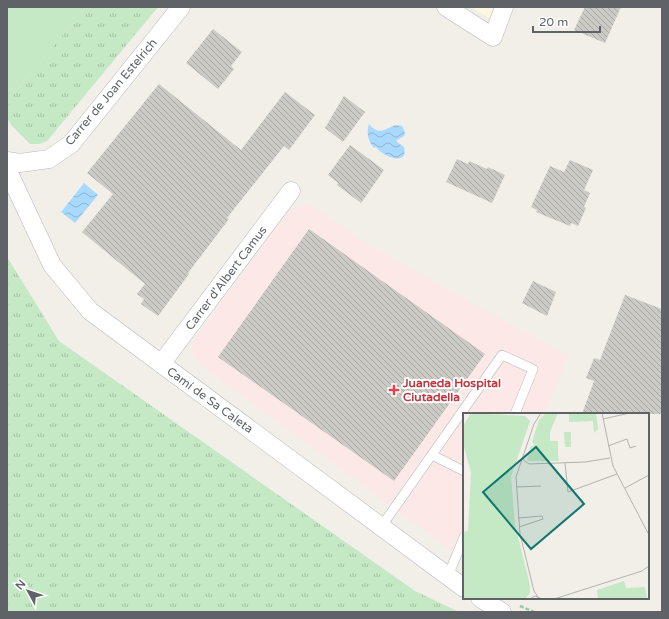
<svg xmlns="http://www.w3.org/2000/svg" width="669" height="619" font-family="'Varela Round',sans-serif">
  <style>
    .commercial { fill: #fef7e0 }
    .medical { fill: #fce8e6 }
    .grass { fill: url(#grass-tufts) }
    .pitch { fill: #c5e8c5 }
    .water { fill: url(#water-waves) }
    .building { fill: url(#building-back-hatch) }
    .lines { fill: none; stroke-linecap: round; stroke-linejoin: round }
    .service-casing { stroke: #b5b8bc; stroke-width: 10 }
    .minor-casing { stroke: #b5b8bc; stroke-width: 19 }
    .path { stroke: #9cc7a9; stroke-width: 2.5; stroke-dasharray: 4 2; stroke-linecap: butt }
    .service { stroke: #fff; stroke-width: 9 }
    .minor { stroke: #fff; stroke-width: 18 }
    .health-dot { fill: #e0444e; stroke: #fff; stroke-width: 1.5 }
    .labels { text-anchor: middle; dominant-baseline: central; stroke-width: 4; stroke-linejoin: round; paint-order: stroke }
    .street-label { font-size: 12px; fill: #5f6368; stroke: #fff }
    .health-label { font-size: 12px; font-weight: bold; fill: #be3a42; stroke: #fff; text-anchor: start }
    .inset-road { fill: none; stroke: #b3b3b1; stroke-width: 1 }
    .view { fill: #0f766e; fill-opacity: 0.15; stroke: #0f766e; stroke-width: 2 }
    .inset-edge { fill: none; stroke: #5f6368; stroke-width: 2 }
  </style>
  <defs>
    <pattern id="grass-tufts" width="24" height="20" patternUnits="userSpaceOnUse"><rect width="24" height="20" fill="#c5e8c5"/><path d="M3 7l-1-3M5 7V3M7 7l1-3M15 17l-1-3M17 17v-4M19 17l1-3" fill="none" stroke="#a3c0a4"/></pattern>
    <pattern id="water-waves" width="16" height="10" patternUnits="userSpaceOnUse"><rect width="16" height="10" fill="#aad9ff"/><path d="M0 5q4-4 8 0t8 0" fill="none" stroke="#8eb4d2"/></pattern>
    <pattern id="building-back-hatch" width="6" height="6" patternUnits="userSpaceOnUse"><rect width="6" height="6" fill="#cccac5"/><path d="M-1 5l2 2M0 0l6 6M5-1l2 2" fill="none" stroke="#a9a8a4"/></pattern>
  </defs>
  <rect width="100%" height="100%" fill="#f1efe8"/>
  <path class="commercial" d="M 472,7 L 493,7 L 489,18 Z"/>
  <path class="medical" d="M 308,203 L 369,245 L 568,356 L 544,414 L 464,414 L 464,560 L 201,365 L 194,357 L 192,348 L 192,344 L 287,210 L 299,208 Z"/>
  <path class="grass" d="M 86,7 L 158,7 L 47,141 L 39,144 L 30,144 L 12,126 L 7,118 L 7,86 L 15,92 Z
    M 7,257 L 59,341 L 415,591 L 459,612 L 7,612 Z"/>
  <path class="pitch" d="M 7,7 L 86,7 L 15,92 L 7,86 Z"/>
  <path class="water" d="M 369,124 C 380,137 385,128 396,125 L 402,126 L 405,132 L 404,136 L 397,140 L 397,142 L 404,147 C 409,167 383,157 376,147 L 374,148 C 368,141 366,133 369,124 Z
    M 84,183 L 98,195 L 75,223 L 61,212 Z"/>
  <path class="building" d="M 585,7 L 621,7 L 605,43 L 574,30 Z
    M 213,29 L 242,52 L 231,66 L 234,69 L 218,89 L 186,63 Z
    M 159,84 L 241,150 L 285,92 L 315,115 L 289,150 L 284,146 L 227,218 L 229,219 L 188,273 L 189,274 L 158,316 L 141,304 L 144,299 L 137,294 L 145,284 L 82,232 L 113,194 L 87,173 Z
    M 344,96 L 365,112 L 343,142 L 325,128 Z
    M 350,145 L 384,170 L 361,203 L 337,185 L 338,183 L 328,175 Z
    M 457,159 L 468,164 L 469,161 L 487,169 L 488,167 L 505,175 L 492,203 L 446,182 Z
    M 570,160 L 593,170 L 584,190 L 590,193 L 584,207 L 586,208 L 578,226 L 571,223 L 570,226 L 536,212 L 537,210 L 531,207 L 550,166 L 564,172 Z
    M 309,229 L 485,354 L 394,481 L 218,357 Z
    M 533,281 L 556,292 L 547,316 L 522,303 Z
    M 625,295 L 662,309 L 662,414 L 582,414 L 594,381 L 586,378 L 594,358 L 600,360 Z"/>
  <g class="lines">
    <g class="service-casing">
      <path id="service" d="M 432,455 L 464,471
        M 381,527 L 502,355 L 533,369 L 515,414
        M 448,576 L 464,537"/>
    </g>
    <g class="minor-casing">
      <path id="minor" d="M 446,7 L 493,37 L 504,7
        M 7,161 L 20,163 L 49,159 L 71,144 L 181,7
        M 7,169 L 52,265 L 90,311 L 464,588
        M 161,364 L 291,191
        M 480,598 L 502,612"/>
    </g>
    <path class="path" d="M 520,606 L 534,612"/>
    <use href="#service" class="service"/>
    <use href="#minor" class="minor"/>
  </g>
  <path class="health-dot" d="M392 384h4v4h4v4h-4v4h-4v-4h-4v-4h4z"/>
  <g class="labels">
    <g class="street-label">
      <text transform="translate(111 92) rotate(-50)">Carrer de Joan Estelrich</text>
      <text transform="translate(226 278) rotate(-53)">Carrer d'Albert Camus</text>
      <text transform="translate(210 400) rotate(36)">Camí de Sa Caleta</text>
    </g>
    <g class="health-label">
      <text x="403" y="383">Juaneda Hospital<tspan x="403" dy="14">Ciutadella</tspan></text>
    </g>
  </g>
  <g transform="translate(463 413)">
    <rect width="186" height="186" fill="#f1efe8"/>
    <path d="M 8,0 L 62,3 L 67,8 L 48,64 L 52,112 L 67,172 L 67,180 L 62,186 L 0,186 L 0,119 L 5,118 L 8,59 L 0,30 L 0,13 ZM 83,0 L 95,0 L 87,19 L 87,28 L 95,28 L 95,34 L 67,34 L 72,32 L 69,29 L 76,7 ZM 106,0 L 133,0 L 135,16 L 131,20 L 130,8 L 106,9 ZM 101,19 L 108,19 L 108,34 L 102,34 ZM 66,36 L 66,42 L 95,42 L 96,48 L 64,48 ZM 161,168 L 163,175 L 182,174 L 184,186 L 135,186 L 134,177 Z" fill="#c5e8c5"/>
    <path d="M 67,34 L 95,34 L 95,42 L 66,42 Z" fill="#c5e8c5"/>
    <path class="inset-road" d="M 139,0 L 150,53 L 186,122M 140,6 L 167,0M 145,33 L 164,26 L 167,35 L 173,33M 59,46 L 66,51 L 122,49 L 147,45M 102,50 L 105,79 L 154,61M 53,74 L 78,73M 162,75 L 186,62M 55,105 L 79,103 L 80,106 L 56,114M 75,184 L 71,178 L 57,121 L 53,64 L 71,11 L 78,0M 67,186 L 72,183 L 79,186M 91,186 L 179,158 L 186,153"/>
    <path class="view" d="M 73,34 L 121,91 L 68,136 L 20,79 Z"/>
    <rect width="186" height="186" class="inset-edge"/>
  </g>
  <rect width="669" height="619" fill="none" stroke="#5f6368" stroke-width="16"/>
  <g transform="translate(28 591) rotate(310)" stroke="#ffffff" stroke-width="3" paint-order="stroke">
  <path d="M0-3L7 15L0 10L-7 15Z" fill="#5f6368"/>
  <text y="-6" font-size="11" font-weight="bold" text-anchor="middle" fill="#5f6368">N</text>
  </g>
  <path d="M533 26v6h67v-6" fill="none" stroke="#5f6368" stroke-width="2"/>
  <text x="539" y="26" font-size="12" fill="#5f6368" stroke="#ffffff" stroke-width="3" paint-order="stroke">20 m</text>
</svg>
